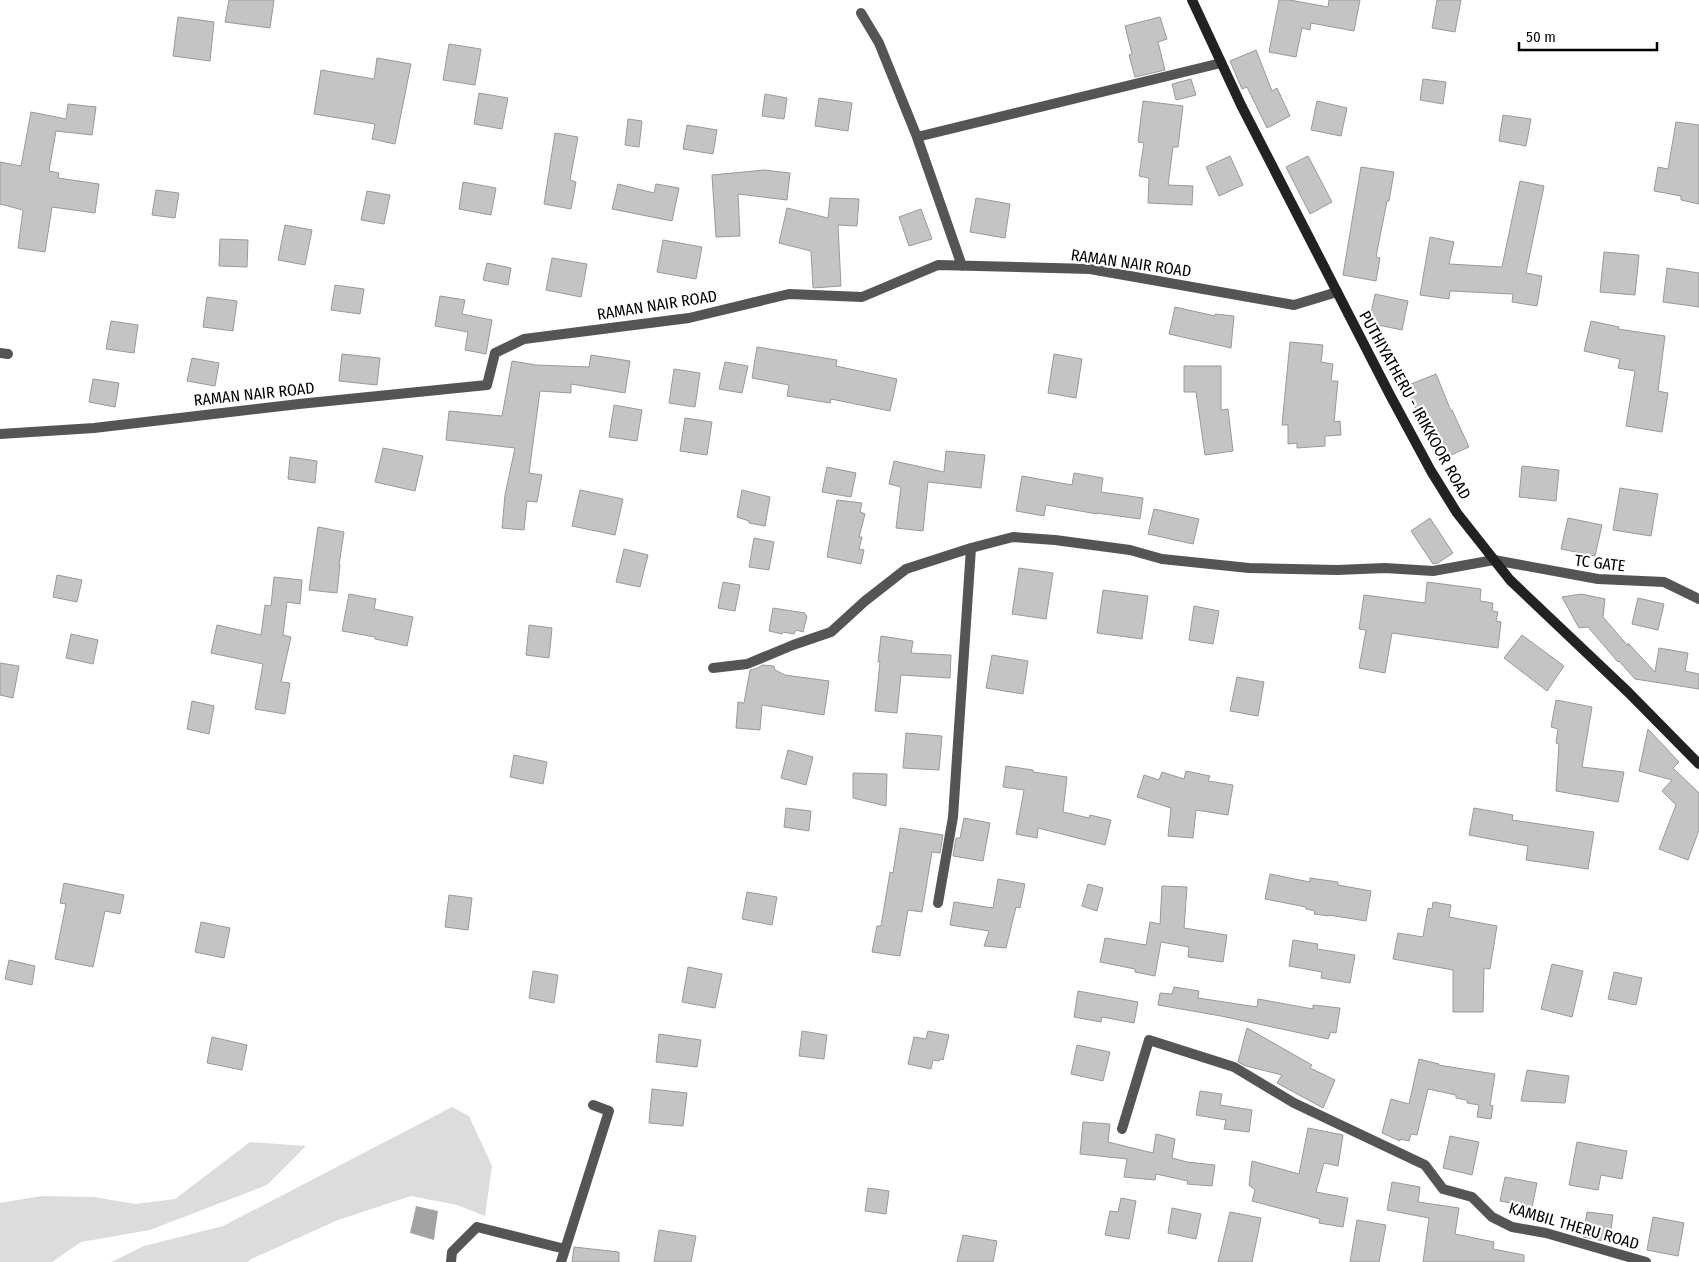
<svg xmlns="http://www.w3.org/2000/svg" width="1699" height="1262" font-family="'Fira Sans Condensed',sans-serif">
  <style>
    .green { fill: #dcdcdc }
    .water { fill: #a3a3a3 }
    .building { fill: #c4c4c4; stroke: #999 }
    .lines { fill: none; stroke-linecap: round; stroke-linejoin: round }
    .minor { stroke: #555; stroke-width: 10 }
    .secondary { stroke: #222; stroke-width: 10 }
    .labels { text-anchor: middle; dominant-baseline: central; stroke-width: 4.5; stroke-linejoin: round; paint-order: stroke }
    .street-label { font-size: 16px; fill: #000; stroke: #fff }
  </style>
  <rect width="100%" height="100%" fill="#fff"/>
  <path class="green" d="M 452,1107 L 469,1116 L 492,1166 L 485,1216 L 457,1205 L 411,1196 L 338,1220 L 251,1259 L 248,1262 L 111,1262 L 144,1246 L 223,1226 Z
    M 250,1142 L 306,1146 L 267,1185 L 150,1230 L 81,1242 L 52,1262 L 0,1262 L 0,1203 L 41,1196 L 94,1197 L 135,1204 L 175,1199 Z"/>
  <path class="water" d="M 416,1206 L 438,1211 L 434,1240 L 410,1233 Z"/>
  <path class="building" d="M 229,0 L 274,0 L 270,28 L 225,22 Z
    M 1279,0 L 1290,0 L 1328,7 L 1329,0 L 1360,0 L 1354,31 L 1311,23 L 1310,30 L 1302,28 L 1296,57 L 1269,52 Z
    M 1437,0 L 1461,0 L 1455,32 L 1432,28 Z
    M 178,17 L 214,22 L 210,61 L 173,56 Z
    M 1160,17 L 1167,39 L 1158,42 L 1165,70 L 1135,77 L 1129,55 L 1132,54 L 1125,26 Z
    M 449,44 L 481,49 L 475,85 L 443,80 Z
    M 1256,50 L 1272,91 L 1277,88 L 1290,116 L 1267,128 L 1247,87 L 1242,89 L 1230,61 Z
    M 377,58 L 411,64 L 395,144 L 372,139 L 375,124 L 314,114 L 321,70 L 374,79 Z
    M 1191,79 L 1196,95 L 1176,100 L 1172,84 Z
    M 1423,79 L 1446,82 L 1443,104 L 1420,100 Z
    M 479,93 L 508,98 L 502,129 L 474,124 Z
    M 765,94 L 787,98 L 784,119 L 762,116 Z
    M 819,98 L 852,103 L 848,131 L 815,126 Z
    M 1143,101 L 1183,106 L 1178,147 L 1173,147 L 1168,185 L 1193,186 L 1192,205 L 1148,203 L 1149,178 L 1139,176 L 1144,143 L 1138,142 Z
    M 1317,101 L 1347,108 L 1341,136 L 1311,130 Z
    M 68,104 L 96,107 L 92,135 L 56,131 L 49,171 L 59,173 L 58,178 L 99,184 L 95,213 L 52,207 L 45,252 L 18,248 L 23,210 L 0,204 L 0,162 L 21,166 L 31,112 L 66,119 Z
    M 1503,115 L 1531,119 L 1526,146 L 1499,141 Z
    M 628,119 L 642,121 L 639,147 L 625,145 Z
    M 1676,122 L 1699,125 L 1699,204 L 1681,200 L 1681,196 L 1654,191 L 1658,167 L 1668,169 Z
    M 687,125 L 717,130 L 713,154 L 683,149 Z
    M 555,133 L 578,137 L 570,180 L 576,182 L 571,209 L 544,204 Z
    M 1230,156 L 1243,185 L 1219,196 L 1206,167 Z
    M 1308,156 L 1332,202 L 1310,214 L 1286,167 Z
    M 1361,167 L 1394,172 L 1389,201 L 1387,201 L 1376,257 L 1380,258 L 1376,281 L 1343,275 Z
    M 764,170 L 790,173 L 787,200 L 738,194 L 740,236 L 716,237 L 712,175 Z
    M 1520,181 L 1544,186 L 1526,273 L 1542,276 L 1537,306 L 1512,302 L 1513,294 L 1450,291 L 1449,299 L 1420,295 L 1430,237 L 1454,242 L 1449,264 L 1502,267 Z
    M 463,182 L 496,188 L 491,215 L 459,209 Z
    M 618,184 L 654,193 L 656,184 L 679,188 L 672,221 L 612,209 Z
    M 156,190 L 179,193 L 175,218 L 152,215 Z
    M 367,191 L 390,195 L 384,224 L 361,220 Z
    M 830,198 L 859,199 L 857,226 L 838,225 L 841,286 L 813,288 L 811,251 L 779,243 L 787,208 L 828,218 Z
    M 976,198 L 1010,204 L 1005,238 L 970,232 Z
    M 921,209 L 932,239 L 909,246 L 899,217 Z
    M 285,225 L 312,230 L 305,265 L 278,260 Z
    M 220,239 L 248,240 L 247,267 L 219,266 Z
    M 663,240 L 702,247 L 696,279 L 657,272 Z
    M 1604,252 L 1639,255 L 1635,295 L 1600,292 Z
    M 552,258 L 587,264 L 581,297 L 546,290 Z
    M 487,263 L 511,268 L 508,285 L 483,280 Z
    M 1667,268 L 1699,273 L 1699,307 L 1663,302 Z
    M 335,285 L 364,289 L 360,314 L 331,310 Z
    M 1375,294 L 1408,301 L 1402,330 L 1369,323 Z
    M 440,296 L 465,300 L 462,314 L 492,320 L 486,354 L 465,350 L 468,332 L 435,326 Z
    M 207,297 L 237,301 L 233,331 L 203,327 Z
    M 1175,307 L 1215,316 L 1215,314 L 1234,316 L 1231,348 L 1169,334 Z
    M 111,321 L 138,325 L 134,353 L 106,349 Z
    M 1591,321 L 1619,327 L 1618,329 L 1665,336 L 1658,391 L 1668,393 L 1662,432 L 1626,426 L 1635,371 L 1618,368 L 1620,359 L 1584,351 Z
    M 1290,342 L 1323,345 L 1321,362 L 1333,364 L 1331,381 L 1338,381 L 1334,422 L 1340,421 L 1341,435 L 1325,436 L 1325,446 L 1297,448 L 1297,443 L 1288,444 L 1288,425 L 1282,425 Z
    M 757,347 L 837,360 L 836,366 L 897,379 L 890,411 L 831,399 L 830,403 L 787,396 L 789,385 L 752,378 Z
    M 342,354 L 380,358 L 377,385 L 339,381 Z
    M 1054,354 L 1082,359 L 1076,398 L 1048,393 Z
    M 591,355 L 630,361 L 625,393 L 571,384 L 571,393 L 540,391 L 529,473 L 542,475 L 537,502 L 527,501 L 524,530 L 502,528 L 505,495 L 515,448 L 446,440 L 449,411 L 502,416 L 512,361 L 536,365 L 589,367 Z
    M 192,358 L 219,363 L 215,386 L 187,381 Z
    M 725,362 L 748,366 L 742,393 L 719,389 Z
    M 1184,366 L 1221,366 L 1221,410 L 1228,409 L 1233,451 L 1205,455 L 1196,392 L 1184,392 Z
    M 674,369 L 700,373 L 695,407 L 669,403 Z
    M 1436,374 L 1451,411 L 1452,410 L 1469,447 L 1438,461 L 1406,386 Z
    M 93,379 L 119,383 L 115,407 L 89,402 Z
    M 614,405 L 642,410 L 637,441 L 609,437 Z
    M 685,418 L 712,422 L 707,455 L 680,451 Z
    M 383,448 L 423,456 L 415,491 L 375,482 Z
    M 946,451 L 985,455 L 981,488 L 928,482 L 923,531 L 896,528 L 901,487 L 889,484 L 894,461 L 944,472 Z
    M 290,457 L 317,461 L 315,483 L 288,479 Z
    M 1522,466 L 1559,470 L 1556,501 L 1519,497 Z
    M 827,467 L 856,473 L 851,497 L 822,492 Z
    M 1074,473 L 1103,478 L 1101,492 L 1143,498 L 1140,519 L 1097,513 L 1097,514 L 1046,505 L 1044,516 L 1016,511 L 1022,476 L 1072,485 Z
    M 1620,488 L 1658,494 L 1651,536 L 1613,530 Z
    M 580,490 L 623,499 L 615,535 L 572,526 Z
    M 742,490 L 770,497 L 765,526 L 749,523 L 749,521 L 737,517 Z
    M 837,500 L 862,503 L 860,512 L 865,514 L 859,537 L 862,537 L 859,549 L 864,550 L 861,564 L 827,557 Z
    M 1154,509 L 1199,519 L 1193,544 L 1148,534 Z
    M 1430,518 L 1453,553 L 1438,563 L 1433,564 L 1411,531 Z
    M 1568,518 L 1602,525 L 1595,556 L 1561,549 Z
    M 318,527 L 344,532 L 339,565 L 340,565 L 337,593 L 309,590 Z
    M 754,538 L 774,542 L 769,570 L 749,567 Z
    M 624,549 L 648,555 L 640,587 L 616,582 Z
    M 1019,568 L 1053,573 L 1046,619 L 1012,614 Z
    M 57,575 L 82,580 L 77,602 L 53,597 Z
    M 274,577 L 302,580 L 300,604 L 287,602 L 283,635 L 291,637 L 281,682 L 290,683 L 285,714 L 255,709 L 263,664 L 211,653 L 217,625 L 261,635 L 265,605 L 271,606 Z
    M 723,582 L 740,585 L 735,611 L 718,608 Z
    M 1427,582 L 1481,589 L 1480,601 L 1493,603 L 1492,611 L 1498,612 L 1496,621 L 1501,622 L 1498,648 L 1392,633 L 1385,673 L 1359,668 L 1366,630 L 1359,629 L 1364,595 L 1425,603 Z
    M 1103,590 L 1148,596 L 1142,639 L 1097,633 Z
    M 349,594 L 376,599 L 374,609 L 413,617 L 407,646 L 375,639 L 375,637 L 342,631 Z
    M 1581,594 L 1605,599 L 1603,617 L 1628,646 L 1628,643 L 1655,672 L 1659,648 L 1688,653 L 1685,671 L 1699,674 L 1699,689 L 1635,679 L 1619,661 L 1618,662 L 1588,627 L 1579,628 L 1562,597 Z
    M 1638,598 L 1664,604 L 1658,630 L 1632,624 Z
    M 1194,606 L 1219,611 L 1213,644 L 1189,640 Z
    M 773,608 L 805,613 L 805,615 L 807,616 L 803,632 L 796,630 L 794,634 L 783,632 L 782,634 L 769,631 Z
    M 529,625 L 552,628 L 549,658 L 526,655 Z
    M 71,634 L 98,640 L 93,664 L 66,658 Z
    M 1522,635 L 1564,666 L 1547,691 L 1504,658 Z
    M 881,636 L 913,641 L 911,653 L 951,655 L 950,678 L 901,675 L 897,713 L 875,711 L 880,662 L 878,662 Z
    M 992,655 L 1028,661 L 1023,694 L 986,688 Z
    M 0,663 L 19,666 L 13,698 L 0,695 Z
    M 762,665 L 774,666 L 775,670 L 785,675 L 829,681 L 824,715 L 762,705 L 760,730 L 736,728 L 738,702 L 744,703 L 750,670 L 758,668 Z
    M 1237,677 L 1264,682 L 1258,716 L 1230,711 Z
    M 1556,700 L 1592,707 L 1582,767 L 1624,772 L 1618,802 L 1556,791 L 1559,744 L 1556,743 L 1558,729 L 1551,727 Z
    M 192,701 L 214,706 L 209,734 L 187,729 Z
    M 1648,729 L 1679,762 L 1673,768 L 1699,793 L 1699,830 L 1688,860 L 1659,849 L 1676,805 L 1662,791 L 1672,780 L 1639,771 Z
    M 906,733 L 942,736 L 939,770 L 903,768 Z
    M 788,750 L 813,757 L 806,785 L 781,778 Z
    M 514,755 L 547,762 L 543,784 L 510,777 Z
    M 1006,766 L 1033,770 L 1033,772 L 1067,777 L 1063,812 L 1089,818 L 1090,815 L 1111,820 L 1105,845 L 1038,828 L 1037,838 L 1016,834 L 1024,790 L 1003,787 Z
    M 1186,771 L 1210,776 L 1208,781 L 1233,785 L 1228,815 L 1196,810 L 1193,838 L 1168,836 L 1171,808 L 1137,797 L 1144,775 L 1159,780 L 1162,772 L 1184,779 Z
    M 853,773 L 887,774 L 886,806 L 853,798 Z
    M 786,808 L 811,811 L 809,831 L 784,827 Z
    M 1474,808 L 1513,815 L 1512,820 L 1594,832 L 1588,869 L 1526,860 L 1528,846 L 1469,835 Z
    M 964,818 L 990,823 L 983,861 L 953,856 L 956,838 L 960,838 Z
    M 900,828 L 943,835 L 940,853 L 932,852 L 922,912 L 908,910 L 900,956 L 872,952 L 877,926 L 881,926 L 890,872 L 893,873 Z
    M 1270,874 L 1310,882 L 1310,878 L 1338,882 L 1338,885 L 1371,891 L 1366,921 L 1329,915 L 1329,916 L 1314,914 L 1315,911 L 1306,909 L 1306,907 L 1265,899 Z
    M 998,879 L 1025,884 L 1020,908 L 1016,907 L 1006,948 L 984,946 L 989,931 L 950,925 L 954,902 L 993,908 Z
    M 64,883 L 124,895 L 120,914 L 105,911 L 93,967 L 55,959 L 66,904 L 60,903 Z
    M 1088,884 L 1103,888 L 1097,911 L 1082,906 Z
    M 1162,886 L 1187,887 L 1184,928 L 1227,935 L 1223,962 L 1188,957 L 1189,947 L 1161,942 L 1155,976 L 1135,972 L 1135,969 L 1100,962 L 1105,938 L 1146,945 L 1150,922 L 1160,924 Z
    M 747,892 L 777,897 L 772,925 L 742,919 Z
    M 449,895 L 472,898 L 468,930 L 445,927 Z
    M 1433,902 L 1451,905 L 1449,917 L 1497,926 L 1490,969 L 1484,968 L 1483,1012 L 1453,1012 L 1453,970 L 1393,959 L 1398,933 L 1423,937 L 1428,908 L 1432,909 Z
    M 201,922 L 230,928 L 224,958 L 195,952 Z
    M 1293,940 L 1318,944 L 1317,949 L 1355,955 L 1350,983 L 1321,978 L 1322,972 L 1289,966 Z
    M 9,960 L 35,966 L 32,985 L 5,979 Z
    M 1552,964 L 1583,971 L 1572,1017 L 1541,1009 Z
    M 688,967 L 722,974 L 715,1008 L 682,1002 Z
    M 533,971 L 558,975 L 554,1003 L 529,998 Z
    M 1614,972 L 1642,978 L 1636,1005 L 1608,999 Z
    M 1174,987 L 1199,991 L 1198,998 L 1257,1007 L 1258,999 L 1313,1009 L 1313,1005 L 1340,1008 L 1336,1033 L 1331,1032 L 1328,1039 L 1221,1016 L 1158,1005 L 1160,993 L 1172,994 Z
    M 1078,991 L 1138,1002 L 1134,1023 L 1102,1017 L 1101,1022 L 1074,1017 Z
    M 1247,1028 L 1312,1065 L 1310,1068 L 1335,1080 L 1323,1108 L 1277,1083 L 1282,1075 L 1246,1066 L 1238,1062 Z
    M 802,1031 L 827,1035 L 824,1059 L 799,1056 Z
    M 928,1031 L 949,1035 L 943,1060 L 940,1059 L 939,1061 L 933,1060 L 931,1069 L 908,1064 L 914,1037 L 926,1039 Z
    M 659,1034 L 701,1040 L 697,1067 L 656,1062 Z
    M 212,1037 L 247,1045 L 242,1070 L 207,1063 Z
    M 1077,1045 L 1110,1052 L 1103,1081 L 1071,1074 Z
    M 1419,1059 L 1439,1064 L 1438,1065 L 1495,1074 L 1490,1105 L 1493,1106 L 1491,1119 L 1477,1117 L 1479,1105 L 1467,1103 L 1467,1100 L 1456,1098 L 1456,1095 L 1428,1089 L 1417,1135 L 1411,1134 L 1409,1141 L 1400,1139 L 1400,1141 L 1382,1133 L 1391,1099 L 1409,1104 Z
    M 1527,1070 L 1569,1076 L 1565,1103 L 1521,1101 Z
    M 652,1089 L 687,1093 L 683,1126 L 649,1123 Z
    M 1200,1091 L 1222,1094 L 1220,1105 L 1252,1110 L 1249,1132 L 1224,1129 L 1226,1120 L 1196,1115 Z
    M 1083,1122 L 1110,1124 L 1108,1142 L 1153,1153 L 1156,1134 L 1175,1139 L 1172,1158 L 1187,1162 L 1215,1165 L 1212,1186 L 1187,1184 L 1188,1181 L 1156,1174 L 1155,1180 L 1124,1177 L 1127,1159 L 1080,1154 Z
    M 1308,1128 L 1343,1135 L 1338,1166 L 1324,1163 L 1316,1192 L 1348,1198 L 1343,1227 L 1319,1223 L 1320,1219 L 1252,1201 L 1255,1190 L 1249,1185 L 1252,1161 L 1299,1174 Z
    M 1450,1136 L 1479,1142 L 1472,1175 L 1443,1168 Z
    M 1577,1142 L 1627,1151 L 1622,1179 L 1601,1175 L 1598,1190 L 1569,1185 Z
    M 1505,1177 L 1537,1183 L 1532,1207 L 1500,1201 Z
    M 1392,1182 L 1420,1187 L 1418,1202 L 1459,1208 L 1455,1234 L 1494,1242 L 1493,1249 L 1524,1255 L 1524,1262 L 1423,1262 L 1429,1218 L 1387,1210 Z
    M 868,1188 L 889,1191 L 886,1214 L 865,1211 Z
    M 1121,1198 L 1136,1201 L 1129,1239 L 1105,1235 L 1110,1211 L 1118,1212 Z
    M 1172,1208 L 1201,1214 L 1196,1239 L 1168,1233 Z
    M 1230,1212 L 1261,1218 L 1252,1262 L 1218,1262 Z
    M 1587,1212 L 1613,1215 L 1609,1242 L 1583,1237 Z
    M 1653,1217 L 1684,1223 L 1678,1256 L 1647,1250 Z
    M 1357,1220 L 1386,1225 L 1379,1262 L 1350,1262 Z
    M 659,1230 L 696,1236 L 691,1262 L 654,1262 Z
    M 963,1235 L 997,1241 L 993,1262 L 957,1262 Z
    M 574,1247 L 619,1252 L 619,1262 L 572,1262 Z"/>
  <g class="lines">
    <path class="minor" d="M 861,13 L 879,43 L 917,137 L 962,266
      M 917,137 L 1221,63
      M 0,353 L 8,354
      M 0,434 L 94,428 L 299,404 L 487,385 L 495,353 L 524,339 L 689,318 L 789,294 L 862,297 L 938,265 L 1090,269 L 1294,305 L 1337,292
      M 713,668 L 747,664 L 793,645 L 831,632 L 865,601 L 906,569 L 971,548 L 1013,537 L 1055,540 L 1130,550 L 1162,559 L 1249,568 L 1337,570 L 1385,568 L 1433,571 L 1494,560 L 1598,579 L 1664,582 L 1699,599
      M 938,903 L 953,817 L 971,548
      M 1122,1129 L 1149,1040 L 1234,1067 L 1294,1103 L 1425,1165 L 1443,1189 L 1472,1197 L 1492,1217 L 1512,1227 L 1546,1233 L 1646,1262
      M 451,1262 L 452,1252 L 477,1227 L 565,1249
      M 561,1262 L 609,1111 L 593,1105"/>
    <path class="secondary" d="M 1192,0 L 1241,105 L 1390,395 L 1431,471 L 1457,513 L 1510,580 L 1628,692 L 1699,764"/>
  </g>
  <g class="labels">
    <g class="street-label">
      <text transform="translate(1131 263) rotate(8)">RAMAN NAIR ROAD</text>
      <text transform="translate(657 305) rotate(-9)">RAMAN NAIR ROAD</text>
      <text transform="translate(254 394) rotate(-6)">RAMAN NAIR ROAD</text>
      <text transform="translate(1415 405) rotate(61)">PUTHIYATHERU - IRIKKOOR ROAD</text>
      <text transform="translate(1600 563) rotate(7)">TC GATE</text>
      <text transform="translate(1574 1226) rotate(16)">KAMBIL THERU ROAD</text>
    </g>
  </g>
  <path d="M1519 42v8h138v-8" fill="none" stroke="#000000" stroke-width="2.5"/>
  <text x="1526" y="42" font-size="15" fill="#000000" stroke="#ffffff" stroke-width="4" paint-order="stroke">50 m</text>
</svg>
